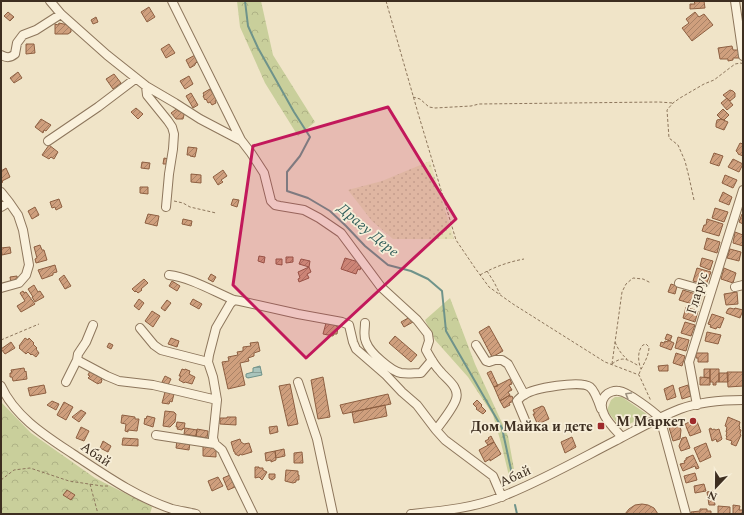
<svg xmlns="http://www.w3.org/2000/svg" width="744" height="515" font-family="Spectral,serif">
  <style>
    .farmland { fill: url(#farmland-dots) }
    .grass { fill: #c9cf9b }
    .forest { fill: url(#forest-crowns) }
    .water { fill: url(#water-rules); stroke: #6f938a }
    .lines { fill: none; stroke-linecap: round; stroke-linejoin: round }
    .stream { stroke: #6f938a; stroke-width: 2 }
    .building { fill: url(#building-hatch); stroke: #8d5f41 }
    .minor-casing { stroke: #8d765c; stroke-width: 10 }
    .path { stroke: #8d765c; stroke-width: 1; stroke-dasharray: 3 2; stroke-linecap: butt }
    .minor { stroke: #faf1dc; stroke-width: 8 }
    .oneway { stroke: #9c907e }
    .marked { fill: #c2185b; fill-opacity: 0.2; stroke: #c2185b; stroke-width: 3; stroke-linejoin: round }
    .poi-dot { fill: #9e2a2b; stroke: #f7eed8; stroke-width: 1.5 }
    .labels { text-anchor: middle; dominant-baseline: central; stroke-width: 3.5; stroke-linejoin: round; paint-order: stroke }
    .street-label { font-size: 14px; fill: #3d2e20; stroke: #f7eed8 }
    .poi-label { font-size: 14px; font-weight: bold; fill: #3d2e20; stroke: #f7eed8; text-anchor: end }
    .water-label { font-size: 15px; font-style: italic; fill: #2f5d5a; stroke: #f7eed8 }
  </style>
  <defs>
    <pattern id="farmland-dots" width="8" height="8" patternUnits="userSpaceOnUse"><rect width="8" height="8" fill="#e6deb5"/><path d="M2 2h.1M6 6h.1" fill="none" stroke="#c6bf9b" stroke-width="1.8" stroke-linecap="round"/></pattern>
    <pattern id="forest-crowns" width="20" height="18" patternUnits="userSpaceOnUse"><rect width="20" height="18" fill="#c9cf9b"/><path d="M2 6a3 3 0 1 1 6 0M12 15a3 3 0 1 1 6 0" fill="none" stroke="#aeb285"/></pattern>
    <pattern id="water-rules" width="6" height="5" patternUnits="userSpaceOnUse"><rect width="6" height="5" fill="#a9c4bc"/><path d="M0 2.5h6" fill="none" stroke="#8ba098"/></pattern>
    <pattern id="building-hatch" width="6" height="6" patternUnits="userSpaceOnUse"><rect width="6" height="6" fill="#cf9f7d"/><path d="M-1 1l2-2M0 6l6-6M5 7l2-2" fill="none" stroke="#a98266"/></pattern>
  </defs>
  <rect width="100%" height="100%" fill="#f0e4c8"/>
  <path class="farmland" d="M 430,161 L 454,239 L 393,239 L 372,221 L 348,190 L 382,181 Z"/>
  <path class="grass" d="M 615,397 L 622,397 L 648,415 L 621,428 L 608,412 L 607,410 L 611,400 Z"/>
  <path class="forest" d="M 237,1 L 261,1 L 273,55 L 315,122 L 298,136 L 265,83 L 240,27 Z
    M 450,298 L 475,364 L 508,436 L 516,480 L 511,484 L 501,443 L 493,415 L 468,377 L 435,340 L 425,320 Z
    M 1,402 L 31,433 L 95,478 L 152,507 L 150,514 L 1,514 Z"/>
  <path class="water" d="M 260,366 L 262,375 L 248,378 L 246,377 L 246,374 L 253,372 L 253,368 Z"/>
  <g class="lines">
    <path class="stream" d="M 245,1 L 248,26 L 258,48 L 294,112 L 310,137 L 300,156 L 287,172 L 287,191 L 308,198 L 330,211 L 346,226 L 365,246 L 388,265 L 411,271 L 428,279 L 442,291 L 446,331 L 502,428 L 513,479
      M 515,505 L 517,514"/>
  </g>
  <path class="building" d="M 694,1 L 704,1 L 705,8 L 690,9 L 690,4 L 695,4 Z
    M 149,7 L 155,17 L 147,22 L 141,12 Z
    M 8,12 L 14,17 L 10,21 L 4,16 Z
    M 695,12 L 699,17 L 704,14 L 713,25 L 692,41 L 682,28 L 689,23 L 686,19 Z
    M 96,17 L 98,22 L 93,24 L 91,20 Z
    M 59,23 L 68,25 L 71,28 L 71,32 L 68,34 L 55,34 L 55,24 L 58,25 Z
    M 26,44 L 34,44 L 35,53 L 26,54 Z
    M 169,44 L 175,53 L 166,58 L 161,49 Z
    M 732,46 L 733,50 L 739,50 L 739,58 L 733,58 L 733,60 L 728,61 L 728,59 L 720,59 L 718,48 Z
    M 195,55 L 198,61 L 195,64 L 195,65 L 190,68 L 186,60 Z
    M 18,72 L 22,78 L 14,83 L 10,78 Z
    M 114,74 L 121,83 L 113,89 L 106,79 Z
    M 189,76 L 193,84 L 185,89 L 180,81 Z
    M 210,89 L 217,100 L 215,101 L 216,103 L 212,105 L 210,102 L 208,103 L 206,99 L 205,100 L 203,96 L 204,95 L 203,93 Z
    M 730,90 L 733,91 L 735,93 L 735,97 L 730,101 L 723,95 Z
    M 191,93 L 198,105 L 193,108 L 186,96 Z
    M 727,98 L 733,105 L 727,110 L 721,103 Z
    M 136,108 L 143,114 L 138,119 L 131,112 Z
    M 177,109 L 178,111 L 180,111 L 181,110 L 185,111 L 183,119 L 176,119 L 171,113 L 175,110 Z
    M 723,109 L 729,115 L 724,120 L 721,119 L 717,115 Z
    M 41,119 L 51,125 L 46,131 L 44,130 L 43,133 L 35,127 Z
    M 721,119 L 728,122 L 724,130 L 716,127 L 716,124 L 717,120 Z
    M 740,143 L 743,144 L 743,156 L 738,154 L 738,153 L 736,151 Z
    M 49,145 L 58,152 L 54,159 L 51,157 L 49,159 L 42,155 Z
    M 188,147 L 197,148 L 195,157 L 190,156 L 190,155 L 187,155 Z
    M 714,153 L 723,156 L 719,166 L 710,163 Z
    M 164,158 L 169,159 L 168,164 L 163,164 Z
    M 733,159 L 743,164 L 739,172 L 728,167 Z
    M 142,162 L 150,163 L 149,169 L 141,168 Z
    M 6,168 L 10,177 L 2,181 L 3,182 L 1,183 L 1,171 Z
    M 223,170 L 227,176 L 221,180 L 223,182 L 218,185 L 213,177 Z
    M 191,174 L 201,175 L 201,183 L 191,182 Z
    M 725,175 L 737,180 L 733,188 L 722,183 Z
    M 140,187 L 148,187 L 148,194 L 140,193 Z
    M 723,192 L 732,197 L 729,205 L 719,201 Z
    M 59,199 L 62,207 L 56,210 L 55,207 L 52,208 L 50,202 Z
    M 233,199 L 239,200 L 237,207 L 231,205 Z
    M 35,207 L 39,215 L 32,219 L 28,211 Z
    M 715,208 L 728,212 L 724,222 L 712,218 Z
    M 148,214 L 159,216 L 157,226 L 145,223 Z
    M 742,214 L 743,215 L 743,224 L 739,222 Z
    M 183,219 L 192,221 L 191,226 L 182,224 Z
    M 707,219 L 723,224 L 719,236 L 702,231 L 704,225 L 706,225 Z
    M 735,232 L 743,235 L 743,246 L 733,243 Z
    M 707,238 L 720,242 L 717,253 L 704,249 Z
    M 40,245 L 42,250 L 44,250 L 47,260 L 36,263 L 35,259 L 37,258 L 34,247 Z
    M 10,247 L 11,253 L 2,255 L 1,248 Z
    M 730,249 L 741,252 L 739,261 L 727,258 Z
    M 259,256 L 265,257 L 264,263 L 258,261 Z
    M 286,257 L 293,257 L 293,262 L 286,263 Z
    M 345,258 L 362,263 L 360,270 L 358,269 L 356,274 L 341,269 Z
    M 702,258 L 713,261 L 710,270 L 700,266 Z
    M 276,259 L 282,259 L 282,265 L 276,264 Z
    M 301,259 L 310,261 L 309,267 L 299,264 Z
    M 55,265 L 57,272 L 53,273 L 53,275 L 42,279 L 38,270 Z
    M 309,267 L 311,272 L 307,274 L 309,278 L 299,282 L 298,279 L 300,278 L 298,272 Z
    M 697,268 L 711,272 L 706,285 L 693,281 Z
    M 724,268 L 736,273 L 733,283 L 721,279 Z
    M 211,274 L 216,277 L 213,282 L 208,279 Z
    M 64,275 L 71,286 L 65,289 L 59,279 Z
    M 17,276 L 18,282 L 11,283 L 10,277 Z
    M 144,279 L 148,283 L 141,289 L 142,290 L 138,293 L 136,291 L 135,292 L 132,289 Z
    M 172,281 L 180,286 L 177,291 L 169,286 Z
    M 671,284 L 677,286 L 675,294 L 668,292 Z
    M 34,285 L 38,292 L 40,291 L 44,297 L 35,302 L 32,297 L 33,297 L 28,289 Z
    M 683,290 L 702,296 L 699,306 L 679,300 Z
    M 23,291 L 24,293 L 26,292 L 35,304 L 21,312 L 17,306 L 25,301 L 20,293 Z
    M 737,292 L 738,304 L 726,305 L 724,294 Z
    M 139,299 L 144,303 L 139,310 L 134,306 Z
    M 193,299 L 202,304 L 199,309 L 190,304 Z
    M 167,300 L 171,303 L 165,311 L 161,308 Z
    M 686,307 L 698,311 L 695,322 L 683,318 Z
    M 730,308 L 734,309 L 735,308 L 743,310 L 740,318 L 726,313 L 728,309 Z
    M 152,311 L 160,316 L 153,327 L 145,321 Z
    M 712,314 L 724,318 L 720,328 L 717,327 L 716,329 L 710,327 L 711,325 L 708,324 Z
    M 410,317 L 413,322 L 404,327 L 401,322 Z
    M 685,322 L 695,325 L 691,336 L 681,333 Z
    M 326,323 L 336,324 L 336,326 L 338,327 L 337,334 L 334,334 L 333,336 L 323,334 Z
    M 489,326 L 503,351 L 492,357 L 479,332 Z
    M 707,332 L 721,335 L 718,344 L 705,341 Z
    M 667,334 L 672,336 L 670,341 L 665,339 Z
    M 395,336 L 417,355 L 411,362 L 389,343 Z
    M 678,337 L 689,340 L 686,351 L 675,348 Z
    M 25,338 L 28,340 L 29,338 L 34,343 L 33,344 L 37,348 L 36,349 L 39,353 L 36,357 L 32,354 L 31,355 L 28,352 L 26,354 L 19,348 L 20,347 L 19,346 Z
    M 171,338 L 179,341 L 177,347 L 168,344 Z
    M 668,340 L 674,343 L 671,350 L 660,346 L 661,342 L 664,343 L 665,341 L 668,342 Z
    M 11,342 L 15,348 L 5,354 L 1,349 Z
    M 258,342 L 260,351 L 254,353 L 254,356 L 248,358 L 249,361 L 240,363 L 245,385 L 228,389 L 222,362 L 229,361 L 228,357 L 238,355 L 237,352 L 243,351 L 243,347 L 251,346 L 250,343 Z
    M 109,343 L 113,345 L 111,349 L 107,347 Z
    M 676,353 L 685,356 L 682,366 L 673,363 Z
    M 696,353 L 708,353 L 708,362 L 698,362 L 698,358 L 696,358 Z
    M 668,365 L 668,371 L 659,371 L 658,366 Z
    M 24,368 L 25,372 L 26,371 L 27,379 L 13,381 L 12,377 L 10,377 L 10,373 L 12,373 L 11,370 Z
    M 91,369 L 103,377 L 101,379 L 102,380 L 101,383 L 99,383 L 98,384 L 88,378 L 90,376 L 88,375 Z
    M 182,369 L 185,370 L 185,369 L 190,371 L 189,374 L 195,377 L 192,384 L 185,382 L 184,383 L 179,380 L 181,376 L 179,376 Z
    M 704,369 L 710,369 L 710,378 L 704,377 Z
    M 710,369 L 719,369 L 719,382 L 716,382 L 716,385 L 713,385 L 713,382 L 710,382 Z
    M 491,371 L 498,386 L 494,387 L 487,373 Z
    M 727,372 L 743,372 L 743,386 L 728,387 Z
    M 719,373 L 728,373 L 728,382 L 719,382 Z
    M 165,376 L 171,379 L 168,385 L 162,382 Z
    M 323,377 L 330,417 L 318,419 L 311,380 Z
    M 700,377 L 710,378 L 710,385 L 700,385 Z
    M 510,379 L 512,384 L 509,385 L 512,390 L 508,392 L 510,395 L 500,401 L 494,387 Z
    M 290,384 L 298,424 L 288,426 L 279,386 Z
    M 44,385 L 46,393 L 30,396 L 28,388 Z
    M 673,385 L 676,397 L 667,400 L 664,389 Z
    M 688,385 L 691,396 L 682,399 L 679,388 Z
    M 165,392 L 174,394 L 172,402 L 170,401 L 169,404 L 162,403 Z
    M 388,394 L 391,404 L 343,414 L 340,405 Z
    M 510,395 L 510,397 L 512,396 L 514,401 L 509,403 L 510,405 L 504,408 L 500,401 Z
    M 477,400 L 482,405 L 481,406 L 486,411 L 483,414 L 476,409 L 477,408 L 473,404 Z
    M 52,401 L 59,404 L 56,410 L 47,405 Z
    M 64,402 L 73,407 L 66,420 L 57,415 Z
    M 385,405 L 387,416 L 354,423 L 352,412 Z
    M 542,406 L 544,407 L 549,419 L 540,423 L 539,422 L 537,423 L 533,414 L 535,414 L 533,410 Z
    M 81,410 L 86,413 L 79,422 L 72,417 Z
    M 165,411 L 174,412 L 176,414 L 175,422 L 170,427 L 163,426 Z
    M 122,415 L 135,417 L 135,419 L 139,419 L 137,431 L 128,430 L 128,432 L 125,431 L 126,424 L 121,423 Z
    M 147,416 L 155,418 L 153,427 L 144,424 L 145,418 L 146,419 Z
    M 227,417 L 236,417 L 236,425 L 220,424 L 220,418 L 227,418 Z
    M 728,417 L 740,422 L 739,426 L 740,427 L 739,429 L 741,430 L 740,434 L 741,435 L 736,446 L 731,444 L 732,441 L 726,439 L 727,437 L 726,436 L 727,432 L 726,432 L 727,427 L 725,426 Z
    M 696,419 L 701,432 L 690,436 L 685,424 Z
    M 677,421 L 681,430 L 680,439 L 673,441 L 668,424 Z
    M 177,422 L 185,423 L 184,429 L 183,428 L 182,430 L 177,429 L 178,427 L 176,427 Z
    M 277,426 L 278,432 L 270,434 L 269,427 Z
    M 81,427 L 89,431 L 84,441 L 76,438 Z
    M 185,428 L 197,430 L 196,436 L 184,434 Z
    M 711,428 L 712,430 L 714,429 L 716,430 L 719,429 L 722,439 L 721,440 L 717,442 L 716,439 L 712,441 L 709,429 Z
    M 197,429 L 208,431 L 207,438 L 196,436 Z
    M 491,436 L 494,442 L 488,445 L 485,441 L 489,439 L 488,438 Z
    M 572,437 L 576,447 L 565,453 L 561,442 Z
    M 686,437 L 690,448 L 681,451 L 679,446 L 682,438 Z
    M 123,438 L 138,439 L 138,446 L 122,445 Z
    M 240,439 L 241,442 L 244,444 L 249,443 L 252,452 L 242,455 L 240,454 L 239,456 L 235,454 L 235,452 L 234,452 L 231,442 Z
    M 177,440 L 190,442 L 189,450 L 176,448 Z
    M 103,441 L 111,446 L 108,452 L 100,448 Z
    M 494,442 L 501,454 L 490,461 L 490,459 L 485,462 L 479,450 Z
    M 706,443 L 711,457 L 700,462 L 694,448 Z
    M 203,444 L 216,445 L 216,457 L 203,456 Z
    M 284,449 L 285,456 L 276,458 L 275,451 Z
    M 275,451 L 276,460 L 271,462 L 271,460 L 266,461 L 265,453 Z
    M 302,452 L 303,463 L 294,463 L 294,453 Z
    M 693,455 L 699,468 L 696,469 L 695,466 L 683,471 L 680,464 L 685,463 L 684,461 L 686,460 L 686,458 Z
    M 255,467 L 259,467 L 259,468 L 263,468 L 263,470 L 267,472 L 262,480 L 259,477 L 255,478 Z
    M 286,470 L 298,471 L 298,475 L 299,475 L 299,480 L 296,480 L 296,482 L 293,483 L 285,481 Z
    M 695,473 L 697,480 L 686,483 L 684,476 Z
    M 269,474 L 275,474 L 275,478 L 272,480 L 269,478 Z
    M 230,475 L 235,487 L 228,490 L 223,478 Z
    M 218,477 L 223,486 L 212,491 L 208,481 Z
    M 704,484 L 706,491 L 695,493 L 694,486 Z
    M 67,490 L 75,495 L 71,500 L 63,495 Z
    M 713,491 L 715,505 L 709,505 L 707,492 Z
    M 642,504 L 648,505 L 654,508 L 658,514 L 625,514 L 629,509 L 635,505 Z
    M 733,505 L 740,506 L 739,510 L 743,510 L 743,514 L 733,514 Z
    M 718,506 L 730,507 L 730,514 L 718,514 Z
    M 700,509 L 707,509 L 707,511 L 711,511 L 711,514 L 691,514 L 691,512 L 700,511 Z"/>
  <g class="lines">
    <g class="minor-casing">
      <path id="minor" d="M 50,1 L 61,14 L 107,55 L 146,86 L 175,103 L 200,119 L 240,140
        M 172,1 L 241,140 L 251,153 L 264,173 L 271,201 L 275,205 L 280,206 L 304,210 L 319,218 L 341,233 L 381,287 L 417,320 L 428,334 L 429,341 L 426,350 C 430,357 434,365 440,371 C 446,379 460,387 456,399 C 454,407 441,423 436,430 L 445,440 L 493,476 L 502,497
        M 735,1 L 743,56
        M 1,55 C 7,58 10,58 15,54 L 17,43 L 23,35 L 36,30 L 61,14
        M 146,86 L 147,95 L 168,121 L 172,127 L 174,134 L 173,149 L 169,174 L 166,207
        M 48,141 L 98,107 L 135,79
        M 1,192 L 9,202
        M 1,207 L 9,202 L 18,215 L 23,230 L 29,265 L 26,275 L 19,283 L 1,288
        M 169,275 C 189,277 215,292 234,300
        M 679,283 L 711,292
        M 735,287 L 743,285
        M 365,323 C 365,330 363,336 366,342 C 370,353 391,371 401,373 C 408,374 414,373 421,373 L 432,360
        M 140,328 L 154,345 L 161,350 L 208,362
        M 476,345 L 486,361 L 489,362 L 495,360 L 502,360 L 508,364 L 524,394
        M 77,360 L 107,376 L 119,381 L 153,385 L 217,400
        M 66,382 L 77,360 L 78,354 L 86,342 L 93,325
        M 298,382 L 317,439 L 333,514
        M 1,386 C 15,417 46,436 73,454 C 105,475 136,497 172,509 C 180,511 188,512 196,514
        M 697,405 L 689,362 L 743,190
        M 660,418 L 686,514
        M 527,425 L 517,401 C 519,399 521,396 524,395 C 533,388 581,380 590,387 C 594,390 599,403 601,409
        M 156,435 L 215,444
        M 622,437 C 613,427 594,410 605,396 C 608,392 615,390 619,391 C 628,392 653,411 660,418
        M 253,514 L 222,450 L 215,444 L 213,438 L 217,400 L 213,377 L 208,362 L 209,355 L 216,328 L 230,304 L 234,300 L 240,301 L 298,314 L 342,322 L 349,325 L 353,342 L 356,349 L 386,375 L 402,392 L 417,405 L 436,430
        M 411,514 C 441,511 475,508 503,496 C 541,481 578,460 615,441 C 636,430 657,418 680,409 C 699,402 723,400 743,400"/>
    </g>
    <path class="path" d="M 386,1 L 418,113 L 456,240 L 475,268 L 489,287 L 513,304 L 605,362 L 639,375 L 651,401
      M 413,97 L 420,99 L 429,107 L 435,108 L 471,106 L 479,104 L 659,102 L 673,103
      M 694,200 L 689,177 L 685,161 L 678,145 L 669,138 L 667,110 L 673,103 L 680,98 L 704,84 L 714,80 L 735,64 L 741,63 L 743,64
      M 174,201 L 183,203 L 190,207 L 216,213
      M 487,271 L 494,282 L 500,294
      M 480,275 C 494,267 508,262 524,259
      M 1,340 L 39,324
      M 615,342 C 618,349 621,354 627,359
      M 612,364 L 622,292 L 626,284 L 633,278 L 643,279 L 651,283
      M 612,364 C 623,355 628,360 639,366
      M 639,374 C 642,366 649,357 649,347 L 646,344 L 643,345 C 637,351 638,362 641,369
      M 1,480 L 14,470 L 30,468 L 69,481 L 102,486 L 108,486
      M 90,484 L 98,514"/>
    <use href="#minor" class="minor"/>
  </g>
  <defs><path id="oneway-chevron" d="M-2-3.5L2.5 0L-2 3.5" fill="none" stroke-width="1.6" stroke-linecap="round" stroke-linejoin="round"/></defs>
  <use class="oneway" href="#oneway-chevron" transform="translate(628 395) rotate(-149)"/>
  <path class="marked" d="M 388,107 L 456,219 L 306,358 L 233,285 L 253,146 Z"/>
  <g class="poi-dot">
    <circle cx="693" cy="421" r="4"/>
    <rect x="597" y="422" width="8" height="8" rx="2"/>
  </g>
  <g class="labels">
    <g class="street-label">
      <text transform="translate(697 293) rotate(-73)">Гларус</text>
      <text transform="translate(96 454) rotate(34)">Абай</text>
      <text transform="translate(515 476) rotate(-25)">Абай</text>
    </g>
    <g class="poi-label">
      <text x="685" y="421">М Маркет</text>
      <text x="593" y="426">Дом Майка и дете</text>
    </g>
    <g class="water-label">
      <text transform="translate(368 230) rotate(40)">Драгу Дере</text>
    </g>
  </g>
  <rect width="744" height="515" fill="none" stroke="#3d2e20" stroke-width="4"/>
  <g transform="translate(716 487) rotate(202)" stroke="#f7eed8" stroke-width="3" paint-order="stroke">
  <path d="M0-3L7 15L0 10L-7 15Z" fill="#3d2e20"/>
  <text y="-6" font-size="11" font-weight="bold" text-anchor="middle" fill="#3d2e20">N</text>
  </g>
</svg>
